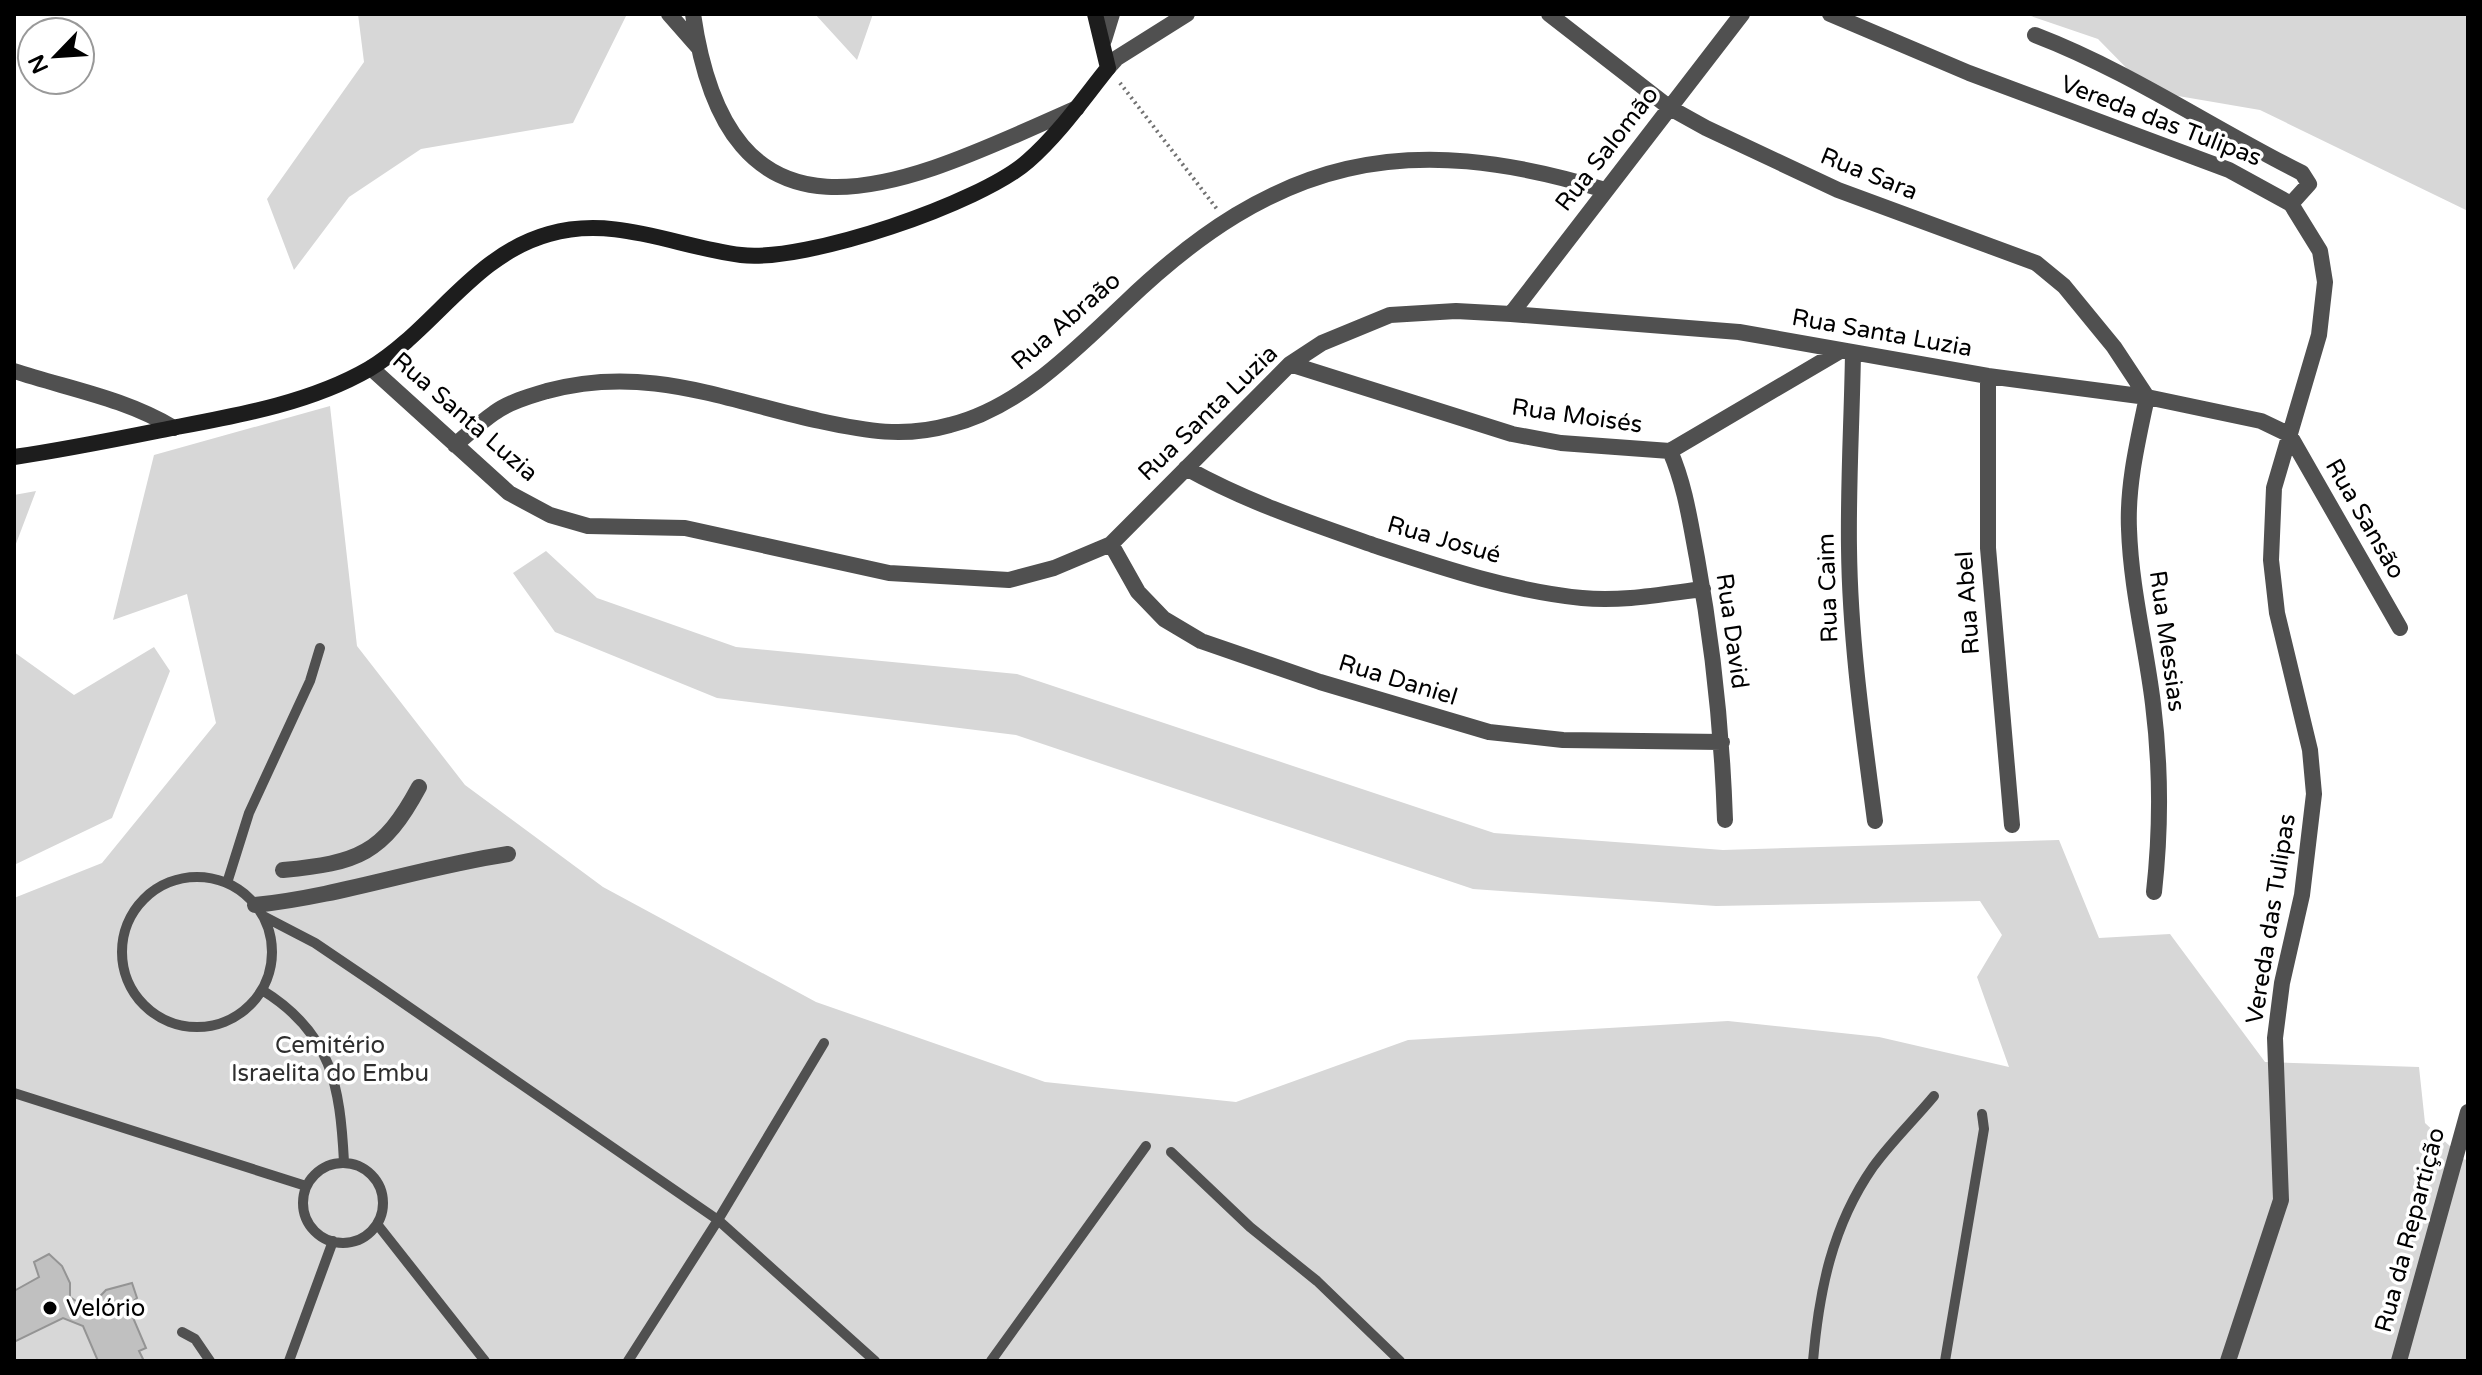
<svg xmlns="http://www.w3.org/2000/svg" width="2482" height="1375" font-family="'Varela Round',sans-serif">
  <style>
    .green { fill: #d7d7d7 }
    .building { fill: #c0c0c0; stroke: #949494; stroke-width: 2 }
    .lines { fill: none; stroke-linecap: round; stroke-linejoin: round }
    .path { stroke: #727272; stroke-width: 4; stroke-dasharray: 2 4; stroke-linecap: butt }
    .lane { stroke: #505050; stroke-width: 10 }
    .street { stroke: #505050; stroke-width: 16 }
    .secondary { stroke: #1d1d1d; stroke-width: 16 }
    .poi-dot { fill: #000; stroke: #fff; stroke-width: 3 }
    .labels { text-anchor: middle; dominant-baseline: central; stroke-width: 7; stroke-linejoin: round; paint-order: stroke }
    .street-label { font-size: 24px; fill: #000; stroke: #fff }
    .park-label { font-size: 24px; fill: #2e2e2e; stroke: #fff }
    .poi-label { font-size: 24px; fill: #000; stroke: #fff; text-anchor: start }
  </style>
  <rect width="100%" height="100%" fill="#fff"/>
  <path class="green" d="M 358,14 L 627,14 L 573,123 L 421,149 L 349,197 L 294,270 L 267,199 L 364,62 Z
    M 815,14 L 873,14 L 857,60 Z
    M 2025,14 L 2468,14 L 2468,211 L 2260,110 L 2149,91 L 2098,39 Z
    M 330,406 L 357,646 L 465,785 L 603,887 L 816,1002 L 1045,1082 L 1236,1102 L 1408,1040 L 1728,1021 L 1879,1037 L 2009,1067 L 1977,977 L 2002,935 L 1980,901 L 1716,906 L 1473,889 L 1016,735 L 717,698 L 555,632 L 513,573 L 546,551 L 597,598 L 736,647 L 1017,674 L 1494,833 L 1723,850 L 2059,840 L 2099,938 L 2170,934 L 2265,1062 L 2419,1067 L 2425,1123 L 2465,1160 L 2468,1158 L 2468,1361 L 14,1361 L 14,898 L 102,863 L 216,723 L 187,594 L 113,620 L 154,455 Z
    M 36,491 L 14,549 L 14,495 Z
    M 154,647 L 170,671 L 112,818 L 14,865 L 14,652 L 74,695 Z"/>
  <path class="building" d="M 49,1254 L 62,1266 L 70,1283 L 70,1297 L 88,1309 L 106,1290 L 132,1283 L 137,1298 L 128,1306 L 146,1348 L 139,1351 L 144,1361 L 98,1361 L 83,1326 L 63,1318 L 14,1342 L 14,1291 L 39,1277 L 34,1262 Z"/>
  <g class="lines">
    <path class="path" d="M 1120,83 L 1217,209"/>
    <path class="lane" d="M122 952a75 75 0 1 1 150 0a75 75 0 1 1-150 0Z
      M 227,883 L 249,813 L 310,681 L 320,648
      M 263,916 L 315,943 L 380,987 L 718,1220 L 875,1361
      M 262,990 C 332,1033 340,1086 344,1162
      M 14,1093 L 306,1186
      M 1171,1152 L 1250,1227 L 1317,1281 L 1400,1361
      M303 1203a40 40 0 1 1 80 0a40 40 0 1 1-80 0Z
      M 377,1224 L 485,1361
      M 182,1332 L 195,1339 L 210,1361
      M 289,1361 L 333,1241
      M 628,1361 L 718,1220 L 824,1043
      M 991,1361 L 1146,1146
      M 1813,1361 C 1819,1291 1832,1226 1873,1167 C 1891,1142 1914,1120 1934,1096
      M 1945,1361 L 1984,1129 L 1982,1114"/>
    <path class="street" d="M 669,14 L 698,47
      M 693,14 C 731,277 912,181 1077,108
      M 1549,14 L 1670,108 L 1706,128 L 1838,190 L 2036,263 L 2064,286 L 2114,347 L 2147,397
      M 1830,14 L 1969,73 L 2229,170 L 2291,204 L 2320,251 L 2325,282 L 2319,335 L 2274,488 L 2271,560 L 2277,613 L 2310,750 L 2314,794 L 2302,895 L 2282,983 L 2275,1038 L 2281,1200 L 2228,1361
      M 2035,35 C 2129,71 2212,128 2302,173 L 2309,184 L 2291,204
      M 1104,40 L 1112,14
      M 1108,68 L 1117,58 L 1187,14
      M 1511,314 L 1742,14
      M 1853,353 C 1852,418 1848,483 1849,548 C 1850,640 1863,730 1875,821
      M 1290,364 L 1512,434 L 1561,443 L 1670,451 L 1840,351
      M 371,368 L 509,493 L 550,515 L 588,526 L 685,528 L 889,573 L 1009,580 L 1054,568 L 1111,544 L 1290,364 L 1322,343 L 1390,315 L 1456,311 L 1511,314 L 1739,332 L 1988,376 L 2147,397 L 2261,421 L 2288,434 L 2293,441 L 2400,628
      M 14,371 C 69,389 124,398 174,428
      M 1988,376 L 1988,548 L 2012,825
      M 2147,397 C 2138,440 2127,485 2129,529 C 2131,589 2146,646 2153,704 C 2161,768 2161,829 2154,892
      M 455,445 C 468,434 481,422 494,413 C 509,402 530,396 547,391 C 646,364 724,400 820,421 C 866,431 904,438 950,425 C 1019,408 1075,350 1125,303 C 1277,157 1405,129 1605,190
      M 1670,451 C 1685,485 1690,521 1697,558 C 1713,645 1722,732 1725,820
      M 1186,468 C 1247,502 1310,523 1376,546 C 1443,568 1512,591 1582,598 C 1622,602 1663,594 1703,589
      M 1111,544 L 1138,592 L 1164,619 L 1201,641 L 1320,682 L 1489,732 L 1563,740 L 1722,742
      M 283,870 C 358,863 383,854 419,787
      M 255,905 C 341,896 422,867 508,854
      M 2399,1361 L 2468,1112"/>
    <path class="secondary" d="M 14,457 C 69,449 122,438 177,427 C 241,415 312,402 369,369 C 434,330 473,255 549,234 C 615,215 677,247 741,255 C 805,263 981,203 1028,161 C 1059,134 1083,99 1108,68 L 1095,14"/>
  </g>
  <circle class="poi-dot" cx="50" cy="1308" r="8"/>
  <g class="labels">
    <g class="street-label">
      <text transform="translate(2161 121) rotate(21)">Vereda das Tulipas</text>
      <text transform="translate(1607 149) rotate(-52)">Rua Salomão</text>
      <text transform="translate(1869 174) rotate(22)">Rua Sara</text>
      <text transform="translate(1066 321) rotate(-41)">Rua Abraão</text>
      <text transform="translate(1882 333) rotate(10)">Rua Santa Luzia</text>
      <text transform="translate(1208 413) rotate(-44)">Rua Santa Luzia</text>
      <text transform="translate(1577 416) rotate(8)">Rua Moisés</text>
      <text transform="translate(465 417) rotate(41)">Rua Santa Luzia</text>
      <text transform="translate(2365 519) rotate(60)">Rua Sansão</text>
      <text transform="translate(1444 540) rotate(16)">Rua Josué</text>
      <text transform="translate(1828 588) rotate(-92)">Rua Caim</text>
      <text transform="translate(1968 603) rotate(-94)">Rua Abel</text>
      <text transform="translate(1732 631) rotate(82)">Rua David</text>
      <text transform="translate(2167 641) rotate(82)">Rua Messias</text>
      <text transform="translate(1398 680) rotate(17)">Rua Daniel</text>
      <text transform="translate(2271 919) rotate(-81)">Vereda das Tulipas</text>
      <text transform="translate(2410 1230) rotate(-75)">Rua da Repartição</text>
    </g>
    <g class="park-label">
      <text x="330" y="1045">Cemitério<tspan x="330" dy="28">Israelita do Embu</tspan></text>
    </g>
    <g class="poi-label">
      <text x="66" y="1308">Velório</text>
    </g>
  </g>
  <rect width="2482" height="1375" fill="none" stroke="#000000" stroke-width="32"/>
  <g transform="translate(56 56) rotate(245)"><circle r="38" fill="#ffffff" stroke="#999999" stroke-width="2"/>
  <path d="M0-6L14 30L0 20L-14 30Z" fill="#000000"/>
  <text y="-12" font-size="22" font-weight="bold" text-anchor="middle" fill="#000000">N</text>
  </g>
</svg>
